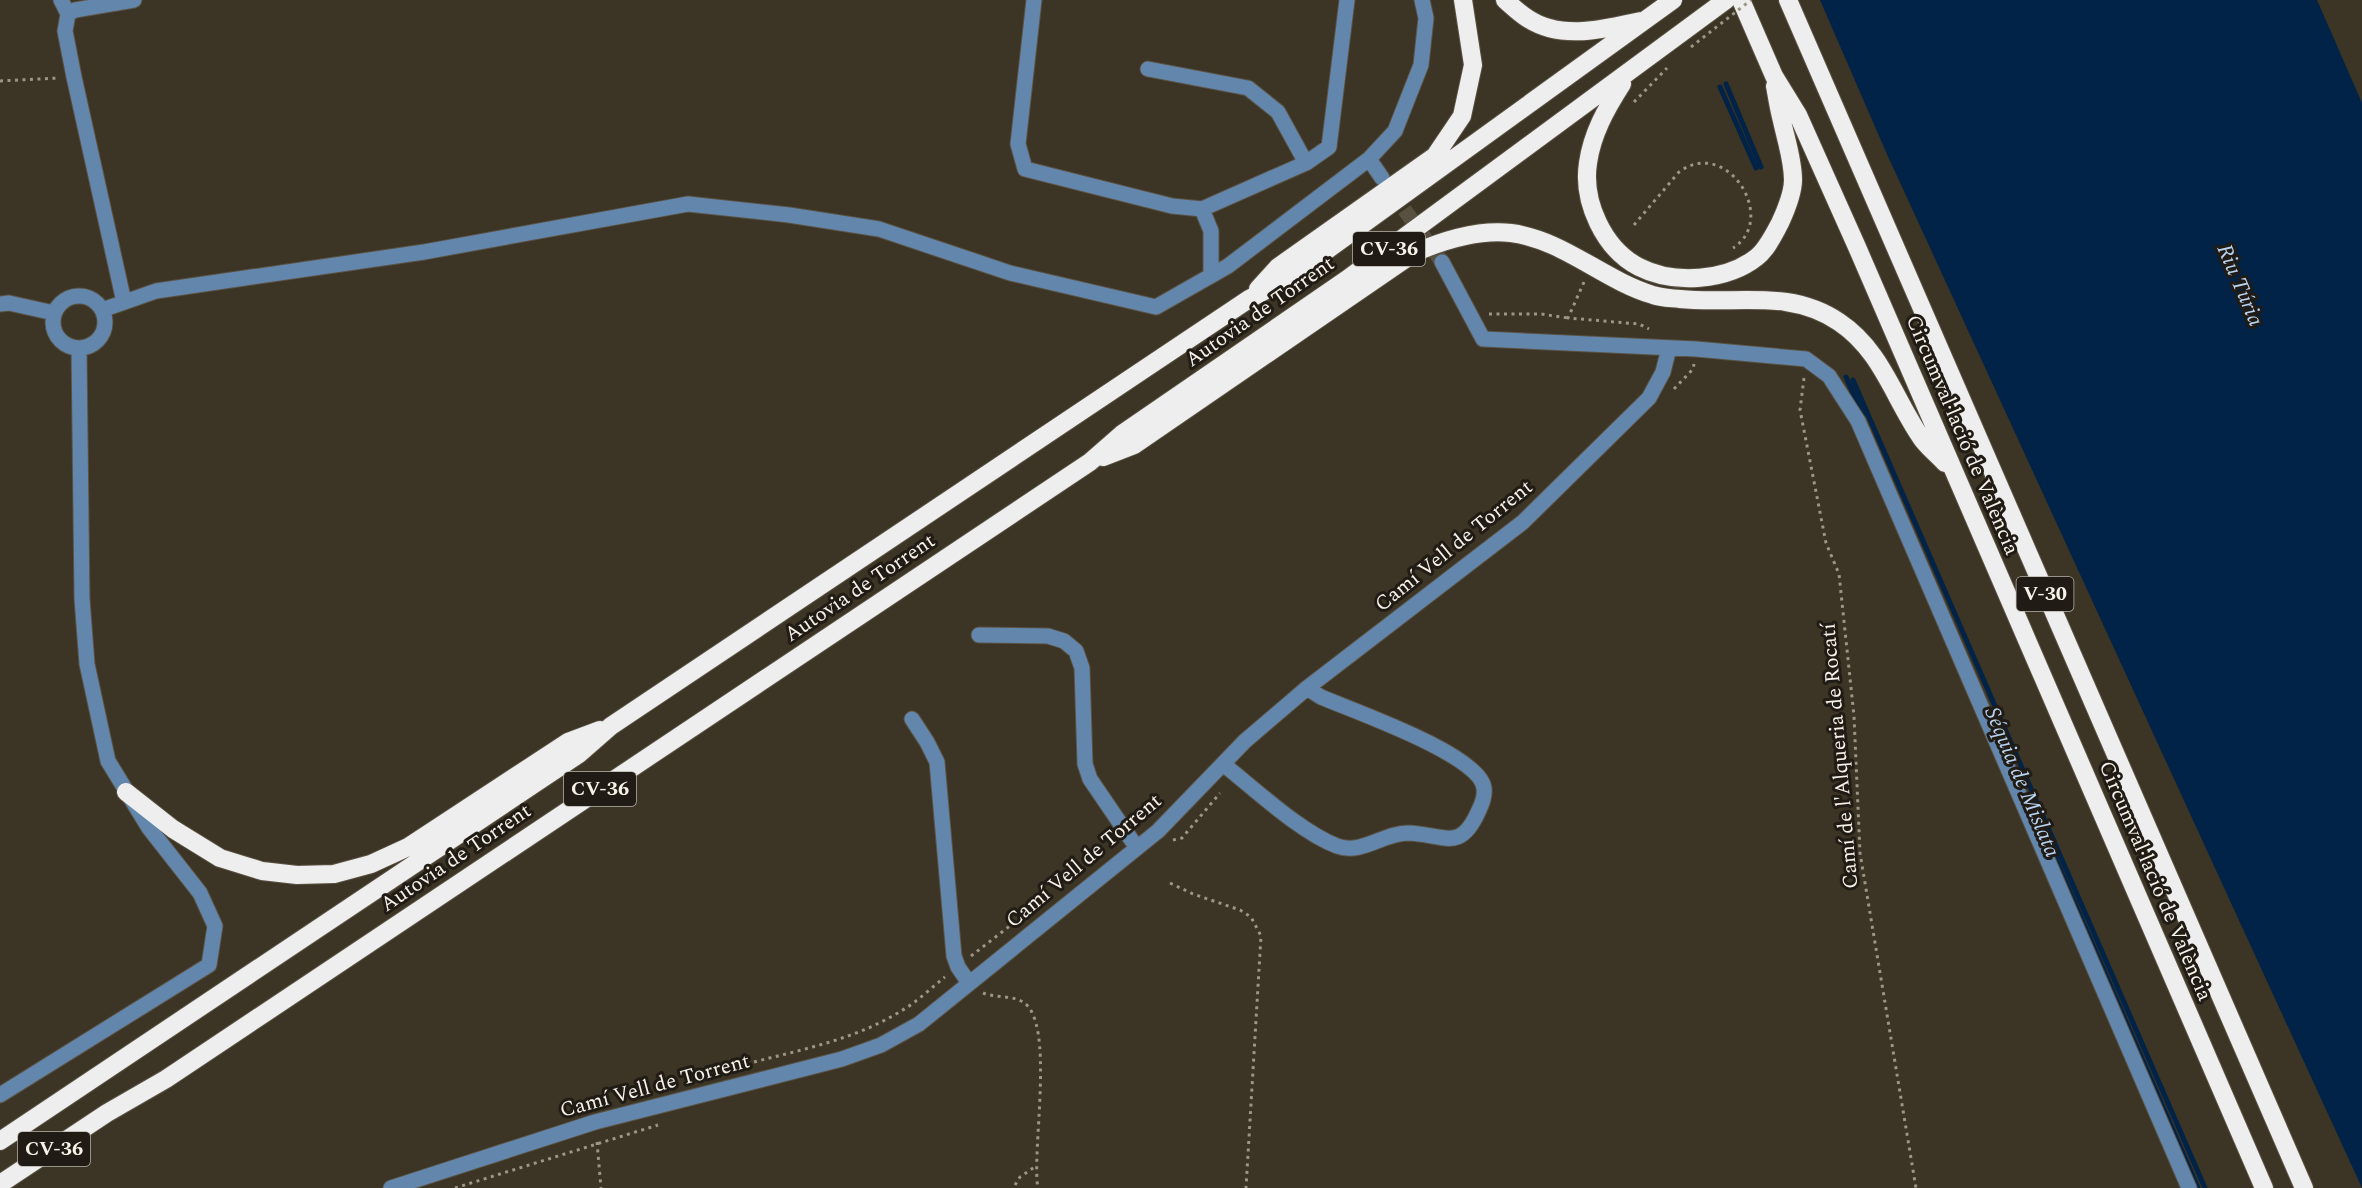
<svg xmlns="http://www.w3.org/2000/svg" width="2362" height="1188" font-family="Spectral,serif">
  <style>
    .water { fill: #002347 }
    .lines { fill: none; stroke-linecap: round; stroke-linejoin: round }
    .stream { stroke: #002347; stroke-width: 5 }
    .minor-tunnel { stroke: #585041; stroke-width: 15; stroke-dasharray: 15 8; stroke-linecap: butt }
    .minor-casing { stroke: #5a5243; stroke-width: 17 }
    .highway-casing { stroke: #5a5243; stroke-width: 20 }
    .path { stroke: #9c9588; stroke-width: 3; stroke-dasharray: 3 4.5; stroke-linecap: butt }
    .minor { stroke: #6386ad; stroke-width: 15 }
    .highway { stroke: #eee; stroke-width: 18 }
    .path-bridge { stroke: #9c9588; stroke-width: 3; stroke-dasharray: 3 4.5; stroke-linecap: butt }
    .labels { text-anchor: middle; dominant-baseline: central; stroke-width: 6; stroke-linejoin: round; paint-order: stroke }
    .shield { fill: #201c15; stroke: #b6b2a9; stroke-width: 1.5 }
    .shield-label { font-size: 20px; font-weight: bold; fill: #f7f2e8 }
    .street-label { font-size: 21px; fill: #f7f2e8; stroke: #201c15 }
    .water-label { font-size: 22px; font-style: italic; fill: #b8d3f2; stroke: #201c15 }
  </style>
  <rect width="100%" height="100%" fill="#3c3424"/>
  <path class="water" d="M 1820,0 L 2317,0 L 2362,103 L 2362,1188 L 1886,152 Z"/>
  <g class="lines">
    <path class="stream" d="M 1726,84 L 1761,167
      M 1720,87 L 1756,168
      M 1846,377 L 1863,416
      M 1853,380 L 2205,1188
      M 2044,832 L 2198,1188"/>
    <path class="minor-tunnel" d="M 1391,191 L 1442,262"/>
    <g class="minor-casing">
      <path id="minor" d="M 61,0 L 68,14
        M 1034,0 L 1018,144 L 1025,169 L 1172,206 L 1202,209 L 1306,163 L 1329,147 L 1347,0
        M 1148,69 L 1248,88 L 1278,112 L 1306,163
        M 1369,159 L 1382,178
        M 1202,209 L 1211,231 L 1211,275
        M 1442,262 L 1483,339 L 1696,349 L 1806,359 L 1829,376 L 1858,421 L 2189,1188
        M53 322a26 26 0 1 1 52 0a26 26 0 1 1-52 0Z
        M 124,302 L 74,77 L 65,31 L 68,14 L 75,10 L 134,0
        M 0,304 L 9,303 L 54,313
        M 102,310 L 156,291 L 424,252 L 688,204 L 789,215 L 879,229 L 1010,273 L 1156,307 L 1228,266 L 1369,159 L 1395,131 L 1421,65 L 1426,18 L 1422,0
        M 979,635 L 1048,636 L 1064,641 L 1076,651 L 1082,668 L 1085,764 L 1090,779 L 1137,848
        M 912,719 L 927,742 L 937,762 L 954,956 L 958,967 L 969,983
        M 1223,764 C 1255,789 1300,832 1337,846 C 1362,855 1383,833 1408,833 C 1444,834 1460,854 1479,810 C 1482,804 1485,795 1484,788 C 1481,755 1351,710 1321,697 L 1307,688
        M 0,1095 L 209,965 L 215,926 L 200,893 L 149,828 L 108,761 L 87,664 L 82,599 L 79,349
        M 391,1188 L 595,1122 L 842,1059 L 881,1045 L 919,1024 L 1158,831 L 1245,741 L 1307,688 L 1523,522 L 1649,398 L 1663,372 L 1669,348"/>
    </g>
    <g class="highway-casing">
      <path id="highway" d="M 1505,0 C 1512,6 1519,13 1527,18 C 1561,41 1604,29 1641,21
        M 1741,0 L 1774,76 L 1798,115 L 1857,247 L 2264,1188
        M 1788,0 L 2304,1188
        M 1622,84 C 1606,109 1592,134 1588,163 C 1582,202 1604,249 1639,267 C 1674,285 1727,281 1757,257 C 1767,249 1774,234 1780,223 C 1786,210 1793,194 1793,180 C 1793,160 1786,140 1782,121 C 1779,110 1777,97 1775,86
        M 1258,289 L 1278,267 L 1435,156 L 1462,116 L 1473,65 L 1463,0
        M 1103,457 L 1134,445 L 1414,253 C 1444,240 1478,229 1511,233 C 1564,240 1603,280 1653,295 C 1661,298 1671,298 1680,299 C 1735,305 1789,288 1839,322 C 1881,350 1893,396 1920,436 C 1926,446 1937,454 1945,463
        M 126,792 L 173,829 L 220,858 L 262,871 L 297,875 L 334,874 L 371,864 L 408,847 L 568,742 L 600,730
        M 0,1141 L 579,754 L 611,726 L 1249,299 L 1287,279 L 1673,0
        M 0,1184 L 107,1113 L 166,1079 L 1090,462 L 1122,434 L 1346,280 L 1726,0"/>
    </g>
    <path class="path" d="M 0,81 L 58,78
      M 1634,102 L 1667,68
      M 1634,225 L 1679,172 C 1727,136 1779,219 1733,248
      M 1584,282 L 1568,318 L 1639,324 L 1649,329
      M 1489,314 L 1541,314 L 1568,318
      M 1804,378 L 1800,410 L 1826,543 L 1839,574 L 1854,716 L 1860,853 L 1916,1188
      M 1674,389 L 1693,369 L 1694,364
      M 1173,840 L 1182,838 L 1220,793
      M 1170,883 L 1193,894 L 1240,910 L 1251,917 L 1261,936 L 1246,1188
      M 971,956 L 1011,925
      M 983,993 C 995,998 1011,995 1023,1002 C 1056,1022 1031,1152 1038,1188
      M 754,1062 C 804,1049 856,1039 901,1011 C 917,1002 931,988 945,977
      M 597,1142 L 601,1188
      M 1015,1185 L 1020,1177 L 1036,1166
      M 455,1188 L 658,1125"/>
    <use href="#minor" class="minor"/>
    <use href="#highway" class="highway"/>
    <path class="path-bridge" d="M 1691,47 L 1751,0"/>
  </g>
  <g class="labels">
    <g class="shield">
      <rect x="1353" y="232" width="72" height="34" rx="4.5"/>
      <rect x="2016.5" y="577" width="57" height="34" rx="4.5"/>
      <rect x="564" y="772" width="72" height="34" rx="4.5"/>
      <rect x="18" y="1132" width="72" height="34" rx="4.5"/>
    </g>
    <g class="shield-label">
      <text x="1389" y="249">CV-36</text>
      <text x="2045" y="594">V-30</text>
      <text x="600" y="789">CV-36</text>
      <text x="54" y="1149">CV-36</text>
    </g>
    <g class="street-label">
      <text transform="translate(1260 312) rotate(-35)">Autovia de Torrent</text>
      <text transform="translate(1962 435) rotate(67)">Circumval·lació de València</text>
      <text transform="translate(1454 546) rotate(-39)">Camí Vell de Torrent</text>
      <text transform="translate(860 588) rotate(-34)">Autovia de Torrent</text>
      <text transform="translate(1840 756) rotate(-95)">Camí de l'Alqueria de Rocatí</text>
      <text transform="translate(456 858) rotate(-34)">Autovia de Torrent</text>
      <text transform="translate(1084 861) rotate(-40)">Camí Vell de Torrent</text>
      <text transform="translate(2155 881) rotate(67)">Circumval·lació de València</text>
      <text transform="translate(655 1086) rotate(-15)">Camí Vell de Torrent</text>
    </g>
    <g class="water-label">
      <text transform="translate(2240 285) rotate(67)">Riu Túria</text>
      <text transform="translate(2022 782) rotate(67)">Séquia de Mislata</text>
    </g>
  </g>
</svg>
